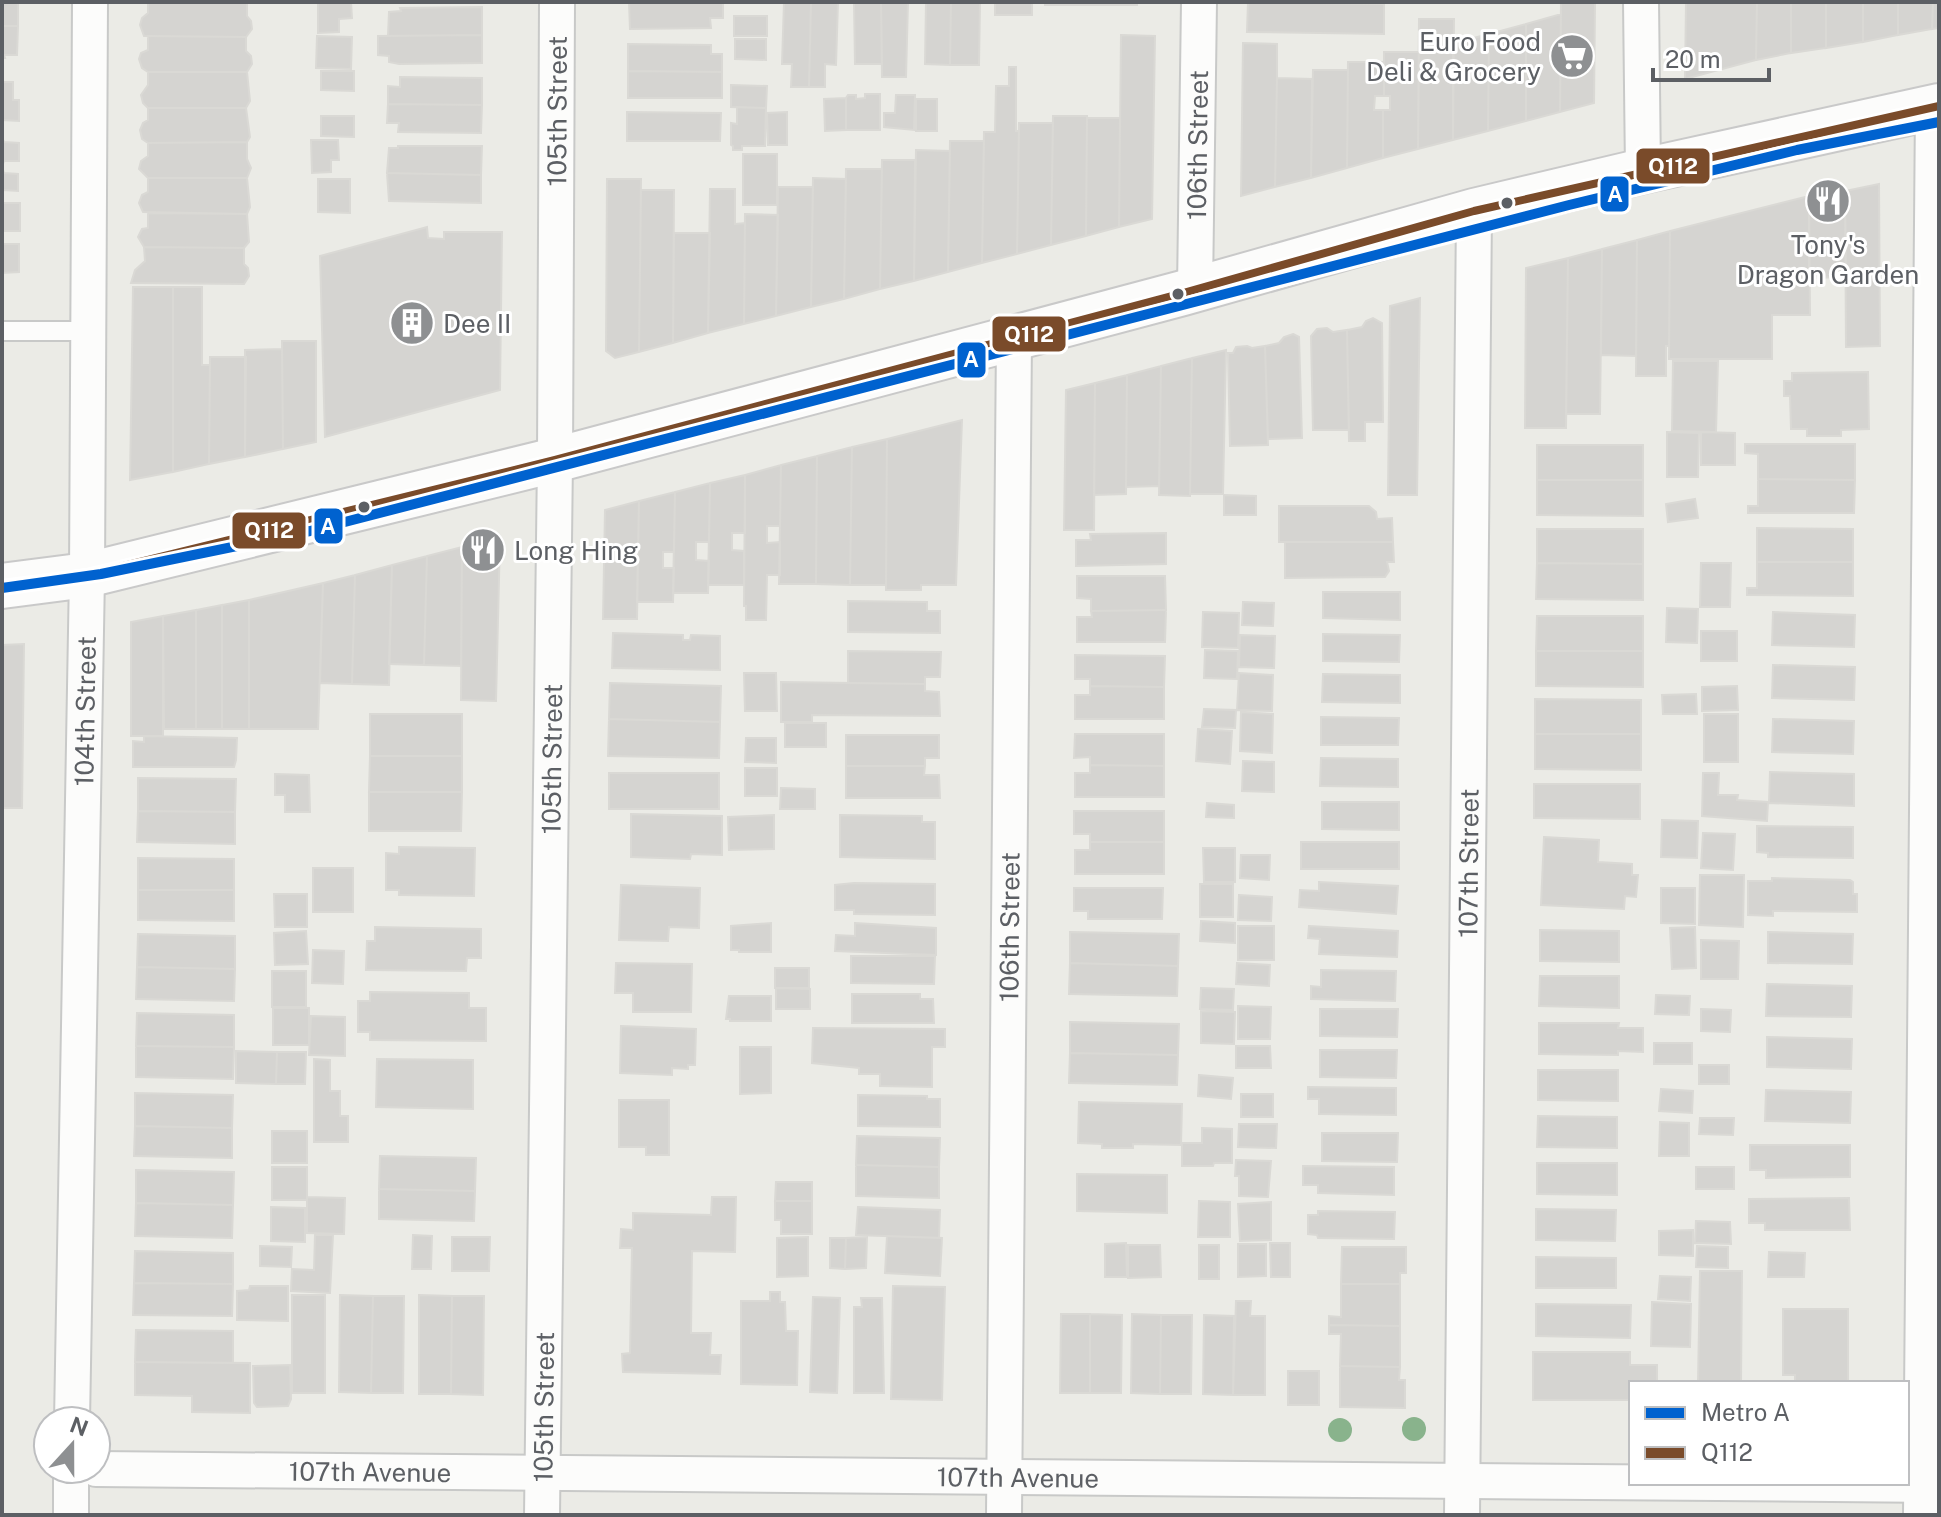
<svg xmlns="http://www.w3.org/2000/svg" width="1941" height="1517" font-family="'Public Sans',sans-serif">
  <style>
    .building { fill: #d5d4d1; stroke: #dad9d5; stroke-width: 2 }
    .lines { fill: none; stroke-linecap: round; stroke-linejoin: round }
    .lane-casing { stroke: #c8c9c8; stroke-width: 22 }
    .street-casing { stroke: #c8c9c8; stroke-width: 38 }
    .secondary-casing { stroke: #c9c9c9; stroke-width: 48 }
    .lane { stroke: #fcfcfb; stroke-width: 18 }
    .street { stroke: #fcfcfb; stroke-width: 34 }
    .secondary { stroke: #fcfcfb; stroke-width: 44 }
    .bus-1-casing { stroke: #fff; stroke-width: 14 }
    .bus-1 { stroke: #7a4b2a; stroke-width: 8 }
    .metro-1-casing { stroke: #fff; stroke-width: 16 }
    .metro-1 { stroke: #0062cf; stroke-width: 10 }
    .tree { fill: #89b38c }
    .bus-dot { fill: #5c5f64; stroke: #fff; stroke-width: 3 }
    .labels { text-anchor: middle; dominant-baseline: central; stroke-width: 6; stroke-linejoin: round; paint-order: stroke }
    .poi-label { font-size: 26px; fill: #5c5f64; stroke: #fff; text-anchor: start }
    .street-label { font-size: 26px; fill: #5c5f64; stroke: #fff }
    .line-badge { stroke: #fff; stroke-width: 3 }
    .badge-label { font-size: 22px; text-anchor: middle; font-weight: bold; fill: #fff }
  </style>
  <rect width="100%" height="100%" fill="#ebebe6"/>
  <path class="building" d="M 2,2 L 18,2 L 18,26 L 2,26 Z
    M 148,2 L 247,2 L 247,16 L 251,21 L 252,29 L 246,37 L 144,36 L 140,25 L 142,18 L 148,13 Z
    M 318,2 L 351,2 L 352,18 L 339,19 L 339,32 L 318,33 Z
    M 629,2 L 723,2 L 723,18 L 710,18 L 711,28 L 630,29 Z
    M 784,2 L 811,2 L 809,87 L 791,87 L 792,64 L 782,64 Z
    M 811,2 L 838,2 L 836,65 L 825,64 L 825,87 L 809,87 Z
    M 854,2 L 881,2 L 882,64 L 855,64 Z
    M 881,2 L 908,2 L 906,77 L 882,77 Z
    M 926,2 L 951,2 L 950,65 L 925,64 Z
    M 951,2 L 980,2 L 979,65 L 950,65 Z
    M 995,2 L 1032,2 L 1032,15 L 995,15 Z
    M 1045,2 L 1137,2 L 1137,5 L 1045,5 Z
    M 1248,2 L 1384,4 L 1384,34 L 1247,32 Z
    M 1561,2 L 1595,2 L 1594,103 L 1560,112 Z
    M 1686,2 L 1757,2 L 1756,60 L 1685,79 Z
    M 1757,2 L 1791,2 L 1791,53 L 1756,60 Z
    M 1791,2 L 1826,2 L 1826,48 L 1791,53 Z
    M 1826,2 L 1863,2 L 1863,42 L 1826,48 Z
    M 1863,2 L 1898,2 L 1898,35 L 1863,42 Z
    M 1898,2 L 1933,2 L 1932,29 L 1898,35 Z
    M 1933,2 L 1939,2 L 1939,28 L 1932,29 Z
    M 482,7 L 482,35 L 388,36 L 389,12 L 401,11 L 400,8 Z
    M 1561,14 L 1560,112 L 1526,121 L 1526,24 Z
    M 734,16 L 767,16 L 767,36 L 734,36 Z
    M 1419,19 L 1454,19 L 1453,140 L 1418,149 Z
    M 1526,24 L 1526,121 L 1488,131 L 1489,34 Z
    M 2,26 L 18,26 L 17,55 L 4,55 L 5,58 L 2,58 Z
    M 1489,34 L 1488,131 L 1453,140 L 1453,43 Z
    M 482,35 L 482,63 L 399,64 L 389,62 L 389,56 L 378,55 L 378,36 Z
    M 1121,35 L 1155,36 L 1152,219 L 1119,227 Z
    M 148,36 L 246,37 L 246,51 L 251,56 L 252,64 L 247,72 L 148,72 L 142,68 L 139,59 L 141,53 L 148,50 Z
    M 317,36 L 352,37 L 351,69 L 316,68 Z
    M 735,39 L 766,39 L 766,60 L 735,59 Z
    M 1243,43 L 1277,44 L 1277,78 L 1275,187 L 1241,196 Z
    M 628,44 L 711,45 L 711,54 L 722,54 L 722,72 L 628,71 Z
    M 1384,52 L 1419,52 L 1418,149 L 1383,158 L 1383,110 L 1390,110 L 1390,96 L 1384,96 Z
    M 1348,62 L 1384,62 L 1384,96 L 1375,96 L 1374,110 L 1383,110 L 1383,158 L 1347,168 Z
    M 1009,67 L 1016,67 L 1016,131 L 1019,131 L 1017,254 L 982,263 L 984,132 L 995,132 L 996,86 L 1009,86 Z
    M 1313,70 L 1348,70 L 1347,168 L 1311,178 Z
    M 321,71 L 354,71 L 354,91 L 321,90 Z
    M 628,71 L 722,72 L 722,98 L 628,98 Z
    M 148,72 L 247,72 L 250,101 L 246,108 L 148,108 L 143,103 L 141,95 L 148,85 Z
    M 400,77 L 482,78 L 482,105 L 388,104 L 388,86 L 400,87 Z
    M 1277,78 L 1312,79 L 1311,178 L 1275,187 Z
    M 2,82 L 13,82 L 13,100 L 19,100 L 19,121 L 2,120 Z
    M 731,85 L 767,86 L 766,108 L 731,107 Z
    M 865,94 L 880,94 L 880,130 L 846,130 L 846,98 L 848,95 L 856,95 L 856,99 L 865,98 Z
    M 896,95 L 915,95 L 914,130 L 884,127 L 884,113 L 895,113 Z
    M 846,98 L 846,130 L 825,131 L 824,99 Z
    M 916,99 L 937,99 L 937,131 L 916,131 Z
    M 388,104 L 482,105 L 481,133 L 398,132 L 399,123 L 387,123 Z
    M 737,107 L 766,108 L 765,146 L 742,146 L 742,150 L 733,150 L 733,146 L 731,145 L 731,123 L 737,124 Z
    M 148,108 L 246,108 L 250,137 L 247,142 L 148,143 L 142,139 L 140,130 L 143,123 L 148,120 Z
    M 627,112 L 721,113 L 720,141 L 627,141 Z
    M 787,112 L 787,145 L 768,145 L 767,113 Z
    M 321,116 L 354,116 L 354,137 L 321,136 Z
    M 1053,116 L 1087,116 L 1087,118 L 1086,236 L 1051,245 Z
    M 1087,118 L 1120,118 L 1119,227 L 1086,236 Z
    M 1019,123 L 1053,123 L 1051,245 L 1017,254 Z
    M 2,137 L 4,142 L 19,143 L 19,161 L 4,161 L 2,167 Z
    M 311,140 L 338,140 L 339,160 L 331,160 L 331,172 L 312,173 Z
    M 950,141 L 984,141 L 982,263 L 948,272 Z
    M 247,142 L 247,159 L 251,168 L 247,178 L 148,178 L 139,169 L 141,161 L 148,156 L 148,143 Z
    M 398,146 L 482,146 L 481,175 L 387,173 L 389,148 L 398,148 Z
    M 916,150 L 950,151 L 948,272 L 914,281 Z
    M 743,154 L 777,154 L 777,205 L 743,205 Z
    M 882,160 L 915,160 L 914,281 L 880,289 Z
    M 2,167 L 4,173 L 18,174 L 18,191 L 3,190 L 3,197 Z
    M 846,169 L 882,169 L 880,289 L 844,299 Z
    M 387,173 L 481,175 L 481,203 L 389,201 Z
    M 148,178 L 247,178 L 250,207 L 247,214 L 143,212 L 139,203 L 142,195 L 148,192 Z
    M 813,178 L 846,179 L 844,299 L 811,307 Z
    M 318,179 L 350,179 L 350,213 L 318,212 Z
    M 607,179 L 641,179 L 639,352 L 615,358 L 606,351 Z
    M 1879,184 L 1880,346 L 1846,347 L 1845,191 Z
    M 778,187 L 813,187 L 811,307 L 776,316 Z
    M 710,189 L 735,189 L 735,224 L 745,223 L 744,324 L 708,333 Z
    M 641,190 L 674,190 L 673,343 L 639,352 Z
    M 1845,191 L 1846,277 L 1809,278 L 1809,198 Z
    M 1809,196 L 1810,315 L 1772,315 L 1772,359 L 1669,359 L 1670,231 Z
    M 2,203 L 20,203 L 20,231 L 2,231 Z
    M 148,213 L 247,214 L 249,242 L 244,248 L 144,247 L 138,237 L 142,229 L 148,228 Z
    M 745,214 L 778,215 L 776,316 L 744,324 Z
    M 427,227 L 428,238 L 444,239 L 444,232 L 502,232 L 500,390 L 325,437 L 320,256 Z
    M 1670,231 L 1669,346 L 1666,346 L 1666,376 L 1636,376 L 1637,240 Z
    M 674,233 L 710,233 L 708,333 L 673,343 Z
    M 1637,240 L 1636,356 L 1601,355 L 1602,249 Z
    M 2,244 L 19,244 L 19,272 L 2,273 Z
    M 144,247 L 244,248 L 244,264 L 248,268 L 249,276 L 244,284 L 131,283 L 135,270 L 145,261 Z
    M 1602,249 L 1600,414 L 1566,414 L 1568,258 Z
    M 1568,258 L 1566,428 L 1525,428 L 1526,268 Z
    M 133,287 L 173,287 L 173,472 L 130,480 Z
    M 173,287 L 202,287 L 202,365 L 210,365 L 209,464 L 173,472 Z
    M 1420,298 L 1417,495 L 1388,495 L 1390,306 Z
    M 1373,318 L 1382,323 L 1383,422 L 1365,422 L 1365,441 L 1349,441 L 1347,330 L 1362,327 L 1366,321 Z
    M 1327,328 L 1333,332 L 1347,330 L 1349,430 L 1313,430 L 1311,336 L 1317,329 Z
    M 1293,334 L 1299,337 L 1302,438 L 1268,439 L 1265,346 L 1279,343 L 1284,337 Z
    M 282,341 L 316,341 L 316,442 L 283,449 Z
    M 1247,346 L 1252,348 L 1265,346 L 1268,445 L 1230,446 L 1228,353 L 1233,353 L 1236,347 Z
    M 282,349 L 283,449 L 245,457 L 245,350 Z
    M 1226,350 L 1223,494 L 1190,494 L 1192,358 Z
    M 210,357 L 246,357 L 245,457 L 209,464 Z
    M 1192,358 L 1190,496 L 1159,495 L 1161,366 Z
    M 1673,361 L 1718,361 L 1716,432 L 1672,431 Z
    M 1161,366 L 1159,486 L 1126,487 L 1127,375 Z
    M 1868,372 L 1869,429 L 1841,430 L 1841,436 L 1807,436 L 1807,429 L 1791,429 L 1790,396 L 1784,396 L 1784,381 L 1792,381 L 1792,373 Z
    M 1127,375 L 1126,494 L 1094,495 L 1095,383 Z
    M 1095,383 L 1094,530 L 1064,530 L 1066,390 Z
    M 962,420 L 956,585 L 921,585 L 921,590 L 886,590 L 887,439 Z
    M 1667,432 L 1699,433 L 1698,477 L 1667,477 Z
    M 1701,432 L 1735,433 L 1735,465 L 1701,465 Z
    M 887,439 L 886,585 L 850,585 L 852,447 Z
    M 1745,444 L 1855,444 L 1855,480 L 1758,479 L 1758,454 L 1745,453 Z
    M 1537,445 L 1643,445 L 1643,480 L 1537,480 Z
    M 852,447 L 850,585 L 816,584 L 817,456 Z
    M 817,456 L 816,584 L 779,584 L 781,465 Z
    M 781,465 L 780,526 L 767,526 L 767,543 L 780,542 L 780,575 L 767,575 L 766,620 L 746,620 L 746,606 L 744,606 L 745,475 Z
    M 745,475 L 745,533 L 732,533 L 732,550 L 744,551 L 744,585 L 708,585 L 710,483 Z
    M 1758,479 L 1855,480 L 1854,513 L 1748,513 L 1748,506 L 1758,506 Z
    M 1537,480 L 1643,480 L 1643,516 L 1537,515 Z
    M 710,483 L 709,542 L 696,542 L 696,560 L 709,561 L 708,593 L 673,593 L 675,492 Z
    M 675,492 L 674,552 L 663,552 L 663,568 L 674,568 L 673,602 L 637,602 L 639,501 Z
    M 1224,495 L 1256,496 L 1256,515 L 1224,515 Z
    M 1695,499 L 1698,518 L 1668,522 L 1666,504 Z
    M 639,501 L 637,619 L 603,619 L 605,510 Z
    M 1279,506 L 1369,506 L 1376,512 L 1377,519 L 1392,518 L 1393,542 L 1279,542 Z
    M 1757,528 L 1853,529 L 1853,562 L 1757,562 Z
    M 1537,529 L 1643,529 L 1643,564 L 1537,563 Z
    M 1166,533 L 1166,564 L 1076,566 L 1076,540 L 1091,540 L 1090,534 Z
    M 500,538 L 496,701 L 461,700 L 462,547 Z
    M 1285,542 L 1393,542 L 1394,562 L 1387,562 L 1389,571 L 1385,577 L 1285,578 Z
    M 462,547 L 461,666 L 424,665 L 427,556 Z
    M 427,556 L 424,665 L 389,664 L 392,565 Z
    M 1757,562 L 1853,562 L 1853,596 L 1747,595 L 1747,588 L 1757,588 Z
    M 1537,563 L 1643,564 L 1643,600 L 1536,599 Z
    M 1701,563 L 1731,563 L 1730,607 L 1700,607 Z
    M 392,565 L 389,685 L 352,684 L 355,575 Z
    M 355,575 L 352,684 L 320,683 L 323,583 Z
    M 1077,576 L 1165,576 L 1166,610 L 1091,611 L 1091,599 L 1077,598 Z
    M 323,583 L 318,729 L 249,729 L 249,600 Z
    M 1323,592 L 1400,592 L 1400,620 L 1323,618 Z
    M 249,600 L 249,729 L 222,729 L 222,605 Z
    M 848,601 L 927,602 L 927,611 L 940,611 L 940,633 L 848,632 Z
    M 1243,602 L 1274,603 L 1273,626 L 1242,625 Z
    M 222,605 L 222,729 L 196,729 L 196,610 Z
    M 1667,608 L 1698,609 L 1697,643 L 1666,642 Z
    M 196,610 L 196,729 L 164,729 L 163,616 Z
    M 1166,610 L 1165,642 L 1077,642 L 1077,617 L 1092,617 L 1091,611 Z
    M 1203,612 L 1239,613 L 1238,648 L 1202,647 Z
    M 1773,612 L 1855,615 L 1854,647 L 1772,645 Z
    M 163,616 L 163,736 L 131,736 L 131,622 Z
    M 1537,616 L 1643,616 L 1643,651 L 1536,651 Z
    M 1701,631 L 1737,631 L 1737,661 L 1701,661 Z
    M 613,633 L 683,635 L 683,640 L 690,640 L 691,635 L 720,636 L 720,670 L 612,668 Z
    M 1323,634 L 1400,635 L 1399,662 L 1323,661 Z
    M 1240,635 L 1275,636 L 1274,668 L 1239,667 Z
    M 24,644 L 22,808 L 2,808 L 2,645 Z
    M 1205,650 L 1238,651 L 1237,679 L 1204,678 Z
    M 848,651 L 941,652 L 940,677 L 925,677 L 925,684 L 848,683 Z
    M 1536,651 L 1643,651 L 1643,687 L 1536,686 Z
    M 1075,655 L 1165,656 L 1164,687 L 1090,686 L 1090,679 L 1075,679 Z
    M 1773,665 L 1855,667 L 1854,700 L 1772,698 Z
    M 744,673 L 776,673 L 777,711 L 745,711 Z
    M 1239,673 L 1273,675 L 1272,711 L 1237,710 Z
    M 1323,674 L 1400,675 L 1400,703 L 1322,702 Z
    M 781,682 L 925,684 L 925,691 L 939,692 L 940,716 L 812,715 L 812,722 L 781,722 Z
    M 610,683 L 721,686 L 720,722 L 609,719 Z
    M 1090,686 L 1164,687 L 1164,719 L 1075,719 L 1075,695 L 1090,695 Z
    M 1737,686 L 1738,710 L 1702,711 L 1702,687 Z
    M 1696,694 L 1697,714 L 1663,714 L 1662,695 Z
    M 1535,699 L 1641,700 L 1641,734 L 1535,734 Z
    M 1204,709 L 1236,710 L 1235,728 L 1202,727 Z
    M 1241,712 L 1273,714 L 1272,753 L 1240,751 Z
    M 370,714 L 462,714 L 462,756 L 370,756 Z
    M 1704,714 L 1738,714 L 1738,762 L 1704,762 Z
    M 1321,717 L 1399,718 L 1398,745 L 1321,745 Z
    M 609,719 L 720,722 L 719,758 L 608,756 Z
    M 1773,719 L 1854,721 L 1853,754 L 1772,752 Z
    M 785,723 L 826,723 L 826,747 L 785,747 Z
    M 1198,729 L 1232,731 L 1230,764 L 1196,761 Z
    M 1075,734 L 1164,734 L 1164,766 L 1090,765 L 1090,757 L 1074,758 Z
    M 1535,734 L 1641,734 L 1641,770 L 1535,769 Z
    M 846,735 L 939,735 L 939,758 L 925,758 L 925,766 L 846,766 Z
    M 144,736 L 237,738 L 236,760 L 234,767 L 133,767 L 133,741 L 144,742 Z
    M 746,738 L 776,738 L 776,763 L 745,762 Z
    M 370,756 L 462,756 L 462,792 L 369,792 Z
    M 1321,758 L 1398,759 L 1398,787 L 1320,786 Z
    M 1243,761 L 1274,762 L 1274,792 L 1242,791 Z
    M 1090,765 L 1164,766 L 1164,797 L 1075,797 L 1075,773 L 1090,773 Z
    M 846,766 L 925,766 L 924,775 L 939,775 L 940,798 L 846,798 Z
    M 745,768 L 777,768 L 777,796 L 745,796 Z
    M 1770,772 L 1854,774 L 1854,806 L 1769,803 Z
    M 609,773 L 719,773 L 719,809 L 609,809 Z
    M 1703,773 L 1719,773 L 1718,795 L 1738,795 L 1737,800 L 1768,802 L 1767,821 L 1702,816 Z
    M 275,774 L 309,775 L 310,812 L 285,812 L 285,795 L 275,795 Z
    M 138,778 L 236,779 L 235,812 L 138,811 Z
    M 1534,784 L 1640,784 L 1640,819 L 1534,818 Z
    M 781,788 L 815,789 L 815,809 L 780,809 Z
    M 369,792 L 462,792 L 461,831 L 369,831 Z
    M 1322,802 L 1399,802 L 1399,830 L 1322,829 Z
    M 1207,803 L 1234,805 L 1234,818 L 1206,817 Z
    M 138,811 L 235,812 L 235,844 L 137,842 Z
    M 1074,811 L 1164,811 L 1164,842 L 1090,842 L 1090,834 L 1074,834 Z
    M 631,814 L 722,816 L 722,855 L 691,854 L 690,859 L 631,857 Z
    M 774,815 L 774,849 L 729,850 L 728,817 Z
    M 840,815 L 922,816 L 922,822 L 935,822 L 935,859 L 840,857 Z
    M 1662,820 L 1698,821 L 1697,858 L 1661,857 Z
    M 1757,826 L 1853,827 L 1853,858 L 1768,857 L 1768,853 L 1757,852 Z
    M 1703,833 L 1735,834 L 1733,870 L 1701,868 Z
    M 1544,837 L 1599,840 L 1598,862 L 1632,864 L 1632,875 L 1638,875 L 1636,897 L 1625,896 L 1624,909 L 1541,905 Z
    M 1090,842 L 1164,842 L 1164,874 L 1075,874 L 1075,850 L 1090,850 Z
    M 1301,842 L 1399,842 L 1399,869 L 1301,869 Z
    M 399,847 L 475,848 L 474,896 L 399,895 L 399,890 L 386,890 L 386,853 L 399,854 Z
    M 1203,848 L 1235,848 L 1235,882 L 1204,882 Z
    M 1241,855 L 1270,855 L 1269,880 L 1240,878 Z
    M 138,858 L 234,859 L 234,890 L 138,890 Z
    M 313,868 L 353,868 L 353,912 L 313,912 Z
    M 1700,875 L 1744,875 L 1743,927 L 1699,925 Z
    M 1772,878 L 1850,880 L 1853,882 L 1853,894 L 1857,894 L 1857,912 L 1773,911 L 1773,916 L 1748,915 L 1748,881 L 1772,881 Z
    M 1319,882 L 1398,886 L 1396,914 L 1299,907 L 1300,890 L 1319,891 Z
    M 854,883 L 935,884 L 935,915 L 854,914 L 854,910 L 835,910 L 835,885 Z
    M 1200,884 L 1233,884 L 1233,917 L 1200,917 Z
    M 621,885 L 700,888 L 699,928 L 669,927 L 668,941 L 619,940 Z
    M 1074,888 L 1163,888 L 1162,919 L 1088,919 L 1088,911 L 1074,911 Z
    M 1661,888 L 1695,888 L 1695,924 L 1661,923 Z
    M 138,890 L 234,890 L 234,921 L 138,920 Z
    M 274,894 L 307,894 L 307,927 L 275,927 Z
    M 1239,895 L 1272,897 L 1271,921 L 1238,920 Z
    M 1201,921 L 1235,923 L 1235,943 L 1200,941 Z
    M 771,923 L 771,952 L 739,952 L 739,950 L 731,950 L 731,926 Z
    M 855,923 L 936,928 L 936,955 L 835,951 L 836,935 L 855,936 Z
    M 1238,926 L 1274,926 L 1274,960 L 1238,960 Z
    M 1309,926 L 1398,931 L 1397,957 L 1319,954 L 1320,939 L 1308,938 Z
    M 375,927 L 481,929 L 481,958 L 467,958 L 466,971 L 366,970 L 367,941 L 375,941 Z
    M 1695,927 L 1696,968 L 1672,969 L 1670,928 Z
    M 1540,930 L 1619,931 L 1619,962 L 1540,961 Z
    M 306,931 L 308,964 L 275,965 L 274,933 Z
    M 1070,932 L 1179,934 L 1178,966 L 1070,963 Z
    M 1768,932 L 1853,934 L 1852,964 L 1768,963 Z
    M 138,934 L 235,936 L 235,969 L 137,967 Z
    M 1701,940 L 1739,941 L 1738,979 L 1701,979 Z
    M 313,950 L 344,951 L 343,984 L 312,983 Z
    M 851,956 L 935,956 L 934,984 L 851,983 Z
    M 616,963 L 692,964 L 691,1012 L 633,1012 L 633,993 L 615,993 Z
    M 1070,963 L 1178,966 L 1177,996 L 1069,994 Z
    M 1237,963 L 1270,965 L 1269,986 L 1236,984 Z
    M 137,967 L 235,969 L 234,1001 L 136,999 Z
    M 775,968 L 809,968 L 809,988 L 775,988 Z
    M 1321,970 L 1396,971 L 1395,1001 L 1311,999 L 1311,986 L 1321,987 Z
    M 272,971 L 306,971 L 306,1007 L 272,1007 Z
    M 1540,976 L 1619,976 L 1619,1008 L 1539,1006 Z
    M 1767,984 L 1852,986 L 1851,1017 L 1766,1016 Z
    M 776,988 L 810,989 L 810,1009 L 776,1009 Z
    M 1201,988 L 1234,989 L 1233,1010 L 1200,1009 Z
    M 370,992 L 469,993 L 469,1008 L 486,1008 L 486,1041 L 370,1040 L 370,1032 L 358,1032 L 358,1001 L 370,1001 Z
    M 852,994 L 920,994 L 920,999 L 933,999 L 934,1023 L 852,1023 Z
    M 1656,995 L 1690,996 L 1689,1015 L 1655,1014 Z
    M 729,996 L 771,996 L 771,1021 L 730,1021 L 730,1019 L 726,1019 Z
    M 1238,1006 L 1271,1007 L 1270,1039 L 1238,1039 Z
    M 273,1008 L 309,1008 L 309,1045 L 273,1045 Z
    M 1320,1009 L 1398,1009 L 1397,1037 L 1320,1036 Z
    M 1701,1009 L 1731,1010 L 1730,1032 L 1701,1031 Z
    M 1201,1011 L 1235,1012 L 1234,1044 L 1201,1043 Z
    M 137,1013 L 234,1015 L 234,1047 L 136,1046 Z
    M 311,1016 L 345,1017 L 345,1056 L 309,1055 Z
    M 1070,1022 L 1179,1024 L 1178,1055 L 1070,1053 Z
    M 1539,1023 L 1619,1023 L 1618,1028 L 1643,1028 L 1643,1052 L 1618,1051 L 1618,1055 L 1539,1054 Z
    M 621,1026 L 696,1029 L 695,1065 L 688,1065 L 688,1069 L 672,1068 L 672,1075 L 620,1073 Z
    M 813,1028 L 945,1029 L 945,1047 L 932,1047 L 932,1087 L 880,1086 L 880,1074 L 859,1074 L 859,1068 L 812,1063 Z
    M 1767,1037 L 1852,1039 L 1851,1069 L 1767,1067 Z
    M 1654,1043 L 1692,1043 L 1692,1064 L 1654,1064 Z
    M 136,1046 L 234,1047 L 233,1079 L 136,1077 Z
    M 1236,1046 L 1270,1046 L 1271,1068 L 1236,1068 Z
    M 740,1047 L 771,1047 L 771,1093 L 740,1094 Z
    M 1320,1050 L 1397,1050 L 1396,1078 L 1320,1077 Z
    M 236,1051 L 277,1052 L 276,1084 L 236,1083 Z
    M 277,1052 L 306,1052 L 305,1084 L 276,1084 Z
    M 1070,1053 L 1178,1055 L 1177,1085 L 1069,1083 Z
    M 314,1059 L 330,1060 L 330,1091 L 340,1091 L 340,1116 L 348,1116 L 348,1142 L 314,1142 Z
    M 377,1059 L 473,1060 L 473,1109 L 376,1107 Z
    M 1699,1065 L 1729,1065 L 1729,1084 L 1699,1084 Z
    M 1538,1070 L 1618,1070 L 1618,1101 L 1538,1100 Z
    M 1199,1075 L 1233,1078 L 1231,1099 L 1198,1096 Z
    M 1308,1087 L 1396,1088 L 1396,1115 L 1319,1114 L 1319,1099 L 1308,1099 Z
    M 1661,1089 L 1693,1091 L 1692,1113 L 1659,1111 Z
    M 1766,1090 L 1851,1092 L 1850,1123 L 1765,1121 Z
    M 135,1093 L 233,1095 L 232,1128 L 135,1126 Z
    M 1241,1094 L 1273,1094 L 1273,1117 L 1241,1117 Z
    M 858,1095 L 927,1096 L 927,1099 L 940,1099 L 940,1127 L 858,1126 Z
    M 619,1100 L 669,1100 L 669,1155 L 646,1155 L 646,1147 L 619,1147 Z
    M 1079,1102 L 1182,1104 L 1181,1145 L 1133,1144 L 1133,1148 L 1102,1148 L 1102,1144 L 1078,1143 Z
    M 1538,1116 L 1617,1117 L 1617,1148 L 1537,1147 Z
    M 1700,1118 L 1734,1118 L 1733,1135 L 1699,1134 Z
    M 1660,1122 L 1689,1123 L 1689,1156 L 1659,1156 Z
    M 1239,1124 L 1277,1124 L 1276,1148 L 1238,1147 Z
    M 135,1126 L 232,1128 L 232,1158 L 134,1156 Z
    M 1202,1128 L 1232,1129 L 1232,1163 L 1214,1163 L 1213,1166 L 1182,1166 L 1182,1143 L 1202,1143 Z
    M 272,1131 L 307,1131 L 307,1163 L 272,1163 Z
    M 1322,1133 L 1398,1133 L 1397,1162 L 1322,1161 Z
    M 857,1136 L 940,1138 L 939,1167 L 856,1165 Z
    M 1750,1145 L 1850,1145 L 1850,1177 L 1766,1178 L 1766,1170 L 1750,1170 Z
    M 380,1156 L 476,1158 L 475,1191 L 379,1189 Z
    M 1236,1160 L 1271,1161 L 1268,1197 L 1239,1196 L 1239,1176 L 1235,1176 Z
    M 1537,1163 L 1617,1163 L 1617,1195 L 1537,1194 Z
    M 856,1165 L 939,1167 L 939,1198 L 856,1196 Z
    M 1303,1166 L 1394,1167 L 1394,1195 L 1318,1193 L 1318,1185 L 1303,1185 Z
    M 272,1167 L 307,1167 L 307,1200 L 272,1200 Z
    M 1696,1167 L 1734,1167 L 1734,1189 L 1696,1189 Z
    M 136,1170 L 234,1172 L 233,1205 L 136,1203 Z
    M 1077,1174 L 1167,1175 L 1167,1213 L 1077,1211 Z
    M 776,1182 L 812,1182 L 812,1201 L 775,1201 Z
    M 379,1189 L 475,1191 L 474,1221 L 379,1219 Z
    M 307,1197 L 345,1198 L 344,1234 L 307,1233 Z
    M 712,1197 L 736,1197 L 735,1252 L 692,1251 L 691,1333 L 711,1333 L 710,1355 L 721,1355 L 720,1374 L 623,1372 L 622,1354 L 630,1353 L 632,1248 L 620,1248 L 621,1229 L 633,1230 L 633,1213 L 711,1215 Z
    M 1849,1198 L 1850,1230 L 1765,1230 L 1765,1223 L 1749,1223 L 1749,1199 Z
    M 775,1201 L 812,1201 L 812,1234 L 781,1234 L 781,1220 L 775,1220 Z
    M 1199,1201 L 1230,1202 L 1230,1237 L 1198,1237 Z
    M 1271,1202 L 1271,1240 L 1240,1241 L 1238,1204 Z
    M 136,1203 L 233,1205 L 232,1238 L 135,1236 Z
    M 271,1207 L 305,1208 L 305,1242 L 271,1241 Z
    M 858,1207 L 940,1210 L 939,1238 L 856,1235 Z
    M 1536,1209 L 1616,1210 L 1615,1241 L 1536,1240 Z
    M 1318,1211 L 1395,1212 L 1394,1239 L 1318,1238 L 1317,1235 L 1308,1234 L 1308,1215 L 1318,1215 Z
    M 1696,1221 L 1730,1222 L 1731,1244 L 1695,1243 Z
    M 1693,1230 L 1693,1256 L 1659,1255 L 1659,1231 Z
    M 315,1235 L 333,1235 L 330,1293 L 291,1291 L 292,1269 L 314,1270 Z
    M 413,1235 L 432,1236 L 431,1269 L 412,1269 Z
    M 887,1236 L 942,1238 L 940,1276 L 885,1273 Z
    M 452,1237 L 490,1237 L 489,1271 L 452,1271 Z
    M 808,1237 L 808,1276 L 777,1277 L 777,1238 Z
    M 867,1237 L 866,1268 L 845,1269 L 846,1238 Z
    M 830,1238 L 846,1238 L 845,1269 L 830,1268 Z
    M 1126,1243 L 1127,1277 L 1105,1277 L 1105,1244 Z
    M 1270,1243 L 1290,1243 L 1290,1277 L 1271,1277 Z
    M 1238,1244 L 1266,1244 L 1266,1276 L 1238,1277 Z
    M 1128,1245 L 1160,1245 L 1161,1277 L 1128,1278 Z
    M 1199,1245 L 1219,1245 L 1219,1279 L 1199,1279 Z
    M 260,1246 L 292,1247 L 291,1267 L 260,1266 Z
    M 1697,1246 L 1728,1247 L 1728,1268 L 1696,1267 Z
    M 1342,1247 L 1406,1247 L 1406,1273 L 1400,1273 L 1400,1284 L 1341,1284 Z
    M 135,1251 L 233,1253 L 233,1284 L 134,1283 Z
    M 1769,1252 L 1805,1253 L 1804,1277 L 1768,1277 Z
    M 1536,1257 L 1616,1258 L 1616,1288 L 1536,1288 Z
    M 1700,1271 L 1742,1271 L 1741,1383 L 1698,1383 Z
    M 1660,1276 L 1691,1277 L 1690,1301 L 1658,1299 Z
    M 134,1283 L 233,1284 L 232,1316 L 133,1315 Z
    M 1341,1284 L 1400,1284 L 1400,1326 L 1329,1325 L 1329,1316 L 1341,1317 Z
    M 250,1286 L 288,1286 L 288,1321 L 237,1320 L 237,1291 L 249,1290 Z
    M 893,1286 L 945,1287 L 942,1400 L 891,1399 Z
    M 770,1292 L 780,1292 L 780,1302 L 785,1302 L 786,1331 L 798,1331 L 797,1385 L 741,1384 L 741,1301 L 770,1301 Z
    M 292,1295 L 325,1295 L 325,1393 L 292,1393 Z
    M 340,1295 L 373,1296 L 371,1393 L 339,1392 Z
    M 419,1295 L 452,1296 L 451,1394 L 419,1394 Z
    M 373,1296 L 404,1296 L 403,1393 L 371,1393 Z
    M 452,1296 L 484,1296 L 483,1395 L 451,1394 Z
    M 813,1297 L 840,1298 L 837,1393 L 810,1392 Z
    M 861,1298 L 882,1298 L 884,1393 L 854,1393 L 854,1307 L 862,1307 Z
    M 1236,1301 L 1251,1301 L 1250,1316 L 1265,1316 L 1265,1395 L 1233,1395 Z
    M 1652,1302 L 1691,1304 L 1690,1347 L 1651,1346 Z
    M 1536,1304 L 1631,1305 L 1630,1338 L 1536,1336 Z
    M 1783,1309 L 1848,1309 L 1848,1383 L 1795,1383 L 1795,1375 L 1783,1375 Z
    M 1061,1314 L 1090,1314 L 1090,1393 L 1060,1393 Z
    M 1090,1314 L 1122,1315 L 1121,1393 L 1090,1393 Z
    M 1132,1314 L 1161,1315 L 1160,1394 L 1131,1393 Z
    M 1161,1315 L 1192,1315 L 1191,1394 L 1160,1394 Z
    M 1204,1315 L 1234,1316 L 1233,1395 L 1203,1394 Z
    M 1329,1325 L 1400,1326 L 1400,1367 L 1340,1366 L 1341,1334 L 1329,1334 Z
    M 136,1330 L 233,1331 L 233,1363 L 135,1362 Z
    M 1533,1352 L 1630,1352 L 1630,1365 L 1657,1365 L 1657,1383 L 1631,1383 L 1631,1400 L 1533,1400 Z
    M 135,1362 L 250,1363 L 250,1413 L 192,1412 L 192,1396 L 135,1395 Z
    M 290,1365 L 291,1399 L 288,1406 L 257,1407 L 254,1403 L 253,1366 Z
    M 1340,1366 L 1400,1367 L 1399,1380 L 1405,1380 L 1405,1408 L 1340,1407 Z
    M 1288,1371 L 1319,1371 L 1319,1405 L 1288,1405 Z"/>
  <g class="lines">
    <g class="lane-casing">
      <path id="lane" d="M 2,331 L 88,331"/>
    </g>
    <g class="street-casing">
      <g id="street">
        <path d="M 1641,2 L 1643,171"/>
        <path id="s1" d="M 1195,289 L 1199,2"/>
        <path id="s2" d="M 72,1421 L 87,575 L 90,2"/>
        <path id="s3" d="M 96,1469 L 1939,1485"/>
        <path d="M 71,1515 L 71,1469"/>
        <path id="s4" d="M 542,1515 L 555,460 L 557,2"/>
        <path id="s5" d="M 1004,1515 L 1014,338"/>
        <path id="s6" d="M 1462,1515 L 1474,211"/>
        <path d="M 1921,1515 L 1933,107"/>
      </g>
    </g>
    <g class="secondary-casing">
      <path id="secondary" d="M 2,586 L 87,575 L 555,460 L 1183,293 L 1474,211 L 1643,171 L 1939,106"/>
    </g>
    <use href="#lane" class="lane"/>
    <use href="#street" class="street"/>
    <use href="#secondary" class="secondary"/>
    <g class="bus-1-casing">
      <path id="bus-1" d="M 2,586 L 87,575 L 555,460 L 1183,293 L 1474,211 L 1939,106"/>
    </g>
    <use href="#bus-1" class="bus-1"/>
    <g class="metro-1-casing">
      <path id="metro-1" d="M 2,588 L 101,574 L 310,531 L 1569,205 L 1797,150 L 1939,122"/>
    </g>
    <use href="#metro-1" class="metro-1"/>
  </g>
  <g class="tree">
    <circle cx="1414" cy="1429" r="12"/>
    <circle cx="1340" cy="1430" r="12"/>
  </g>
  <defs>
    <g id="supermarket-disc" transform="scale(2.3)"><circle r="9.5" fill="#8e9092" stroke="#fff"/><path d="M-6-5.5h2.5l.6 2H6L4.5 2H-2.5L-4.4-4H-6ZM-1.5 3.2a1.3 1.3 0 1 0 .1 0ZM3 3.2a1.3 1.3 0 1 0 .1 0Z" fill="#fff"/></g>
    <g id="restaurant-disc" transform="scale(2.3)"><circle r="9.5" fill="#8e9092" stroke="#fff"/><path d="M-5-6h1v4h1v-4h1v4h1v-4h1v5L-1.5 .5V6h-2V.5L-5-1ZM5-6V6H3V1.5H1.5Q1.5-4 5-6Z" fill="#fff"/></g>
    <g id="building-disc" transform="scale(2.3)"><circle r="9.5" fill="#8e9092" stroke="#fff"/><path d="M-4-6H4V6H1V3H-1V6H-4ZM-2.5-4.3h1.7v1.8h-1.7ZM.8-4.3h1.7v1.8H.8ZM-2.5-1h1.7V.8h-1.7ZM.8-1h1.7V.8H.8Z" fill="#fff"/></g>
  </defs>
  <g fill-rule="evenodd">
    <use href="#supermarket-disc" x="1572" y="56"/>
    <use href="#restaurant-disc" x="1828" y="201"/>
    <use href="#building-disc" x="412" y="323"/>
    <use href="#restaurant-disc" x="483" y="550"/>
  </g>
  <g class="bus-dot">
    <circle cx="1507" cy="203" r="7"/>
    <circle cx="1178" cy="294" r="7"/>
    <circle cx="364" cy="507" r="7"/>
  </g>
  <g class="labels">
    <g class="poi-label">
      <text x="1541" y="41" text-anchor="end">Euro Food<tspan x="1541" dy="30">Deli &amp; Grocery</tspan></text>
      <text x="1828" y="244" text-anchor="middle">Tony's<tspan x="1828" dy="30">Dragon Garden</tspan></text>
      <text x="443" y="323">Dee II</text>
      <text x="514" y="550">Long Hing</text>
    </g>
    <g class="street-label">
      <text stroke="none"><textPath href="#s4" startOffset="1404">105th Street</textPath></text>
      <text stroke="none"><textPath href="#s1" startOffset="144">106th Street</textPath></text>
      <text stroke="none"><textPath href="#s2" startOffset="710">104th Street</textPath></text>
      <text stroke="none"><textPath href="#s4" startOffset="756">105th Street</textPath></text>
      <text stroke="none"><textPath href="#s6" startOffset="652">107th Street</textPath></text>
      <text stroke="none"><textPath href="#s5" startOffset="588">106th Street</textPath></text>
      <text stroke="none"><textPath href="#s4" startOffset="108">105th Street</textPath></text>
      <text stroke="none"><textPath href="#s3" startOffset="274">107th Avenue</textPath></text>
      <text stroke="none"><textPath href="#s3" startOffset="922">107th Avenue</textPath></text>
    </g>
  </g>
  <g class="line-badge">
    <rect x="1635" y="147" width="76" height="38" rx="8" fill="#7a4b2a"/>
    <rect x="1599" y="175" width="31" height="38" rx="8" fill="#0062cf"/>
    <rect x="991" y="315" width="76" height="38" rx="8" fill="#7a4b2a"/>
    <rect x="956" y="341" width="31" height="38" rx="8" fill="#0062cf"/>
    <rect x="313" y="507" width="31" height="38" rx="8" fill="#0062cf"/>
    <rect x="231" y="511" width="76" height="39" rx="8" fill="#7a4b2a"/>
  </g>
  <g class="badge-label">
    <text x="1673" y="174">Q112</text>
    <text x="1615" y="202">A</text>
    <text x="1029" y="342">Q112</text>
    <text x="971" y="367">A</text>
    <text x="328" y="534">A</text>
    <text x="269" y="538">Q112</text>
  </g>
  <rect width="1941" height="1517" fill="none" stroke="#5c5f64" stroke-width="8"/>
  <rect x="1629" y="1381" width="280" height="104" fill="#ffffff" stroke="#bebfc1" stroke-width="2"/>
  <rect x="1645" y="1407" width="40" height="12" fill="#0062cf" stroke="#bebfc1" stroke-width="2"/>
  <text x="1701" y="1421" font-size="24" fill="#5c5f64">Metro A</text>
  <rect x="1645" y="1447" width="40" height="12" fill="#7a4b2a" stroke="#bebfc1" stroke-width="2"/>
  <text x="1701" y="1461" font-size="24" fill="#5c5f64">Q112</text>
  <g transform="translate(72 1445) rotate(21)"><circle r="38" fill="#ffffff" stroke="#bebfc1" stroke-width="2"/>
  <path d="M0-6L14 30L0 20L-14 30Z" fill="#8e9092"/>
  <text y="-12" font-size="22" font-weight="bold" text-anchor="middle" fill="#5c5f64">N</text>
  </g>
  <path d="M1653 68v12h116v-12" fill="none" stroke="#5c5f64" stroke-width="4"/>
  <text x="1665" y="68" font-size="24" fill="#5c5f64" stroke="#ffffff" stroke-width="6" paint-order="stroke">20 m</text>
</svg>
